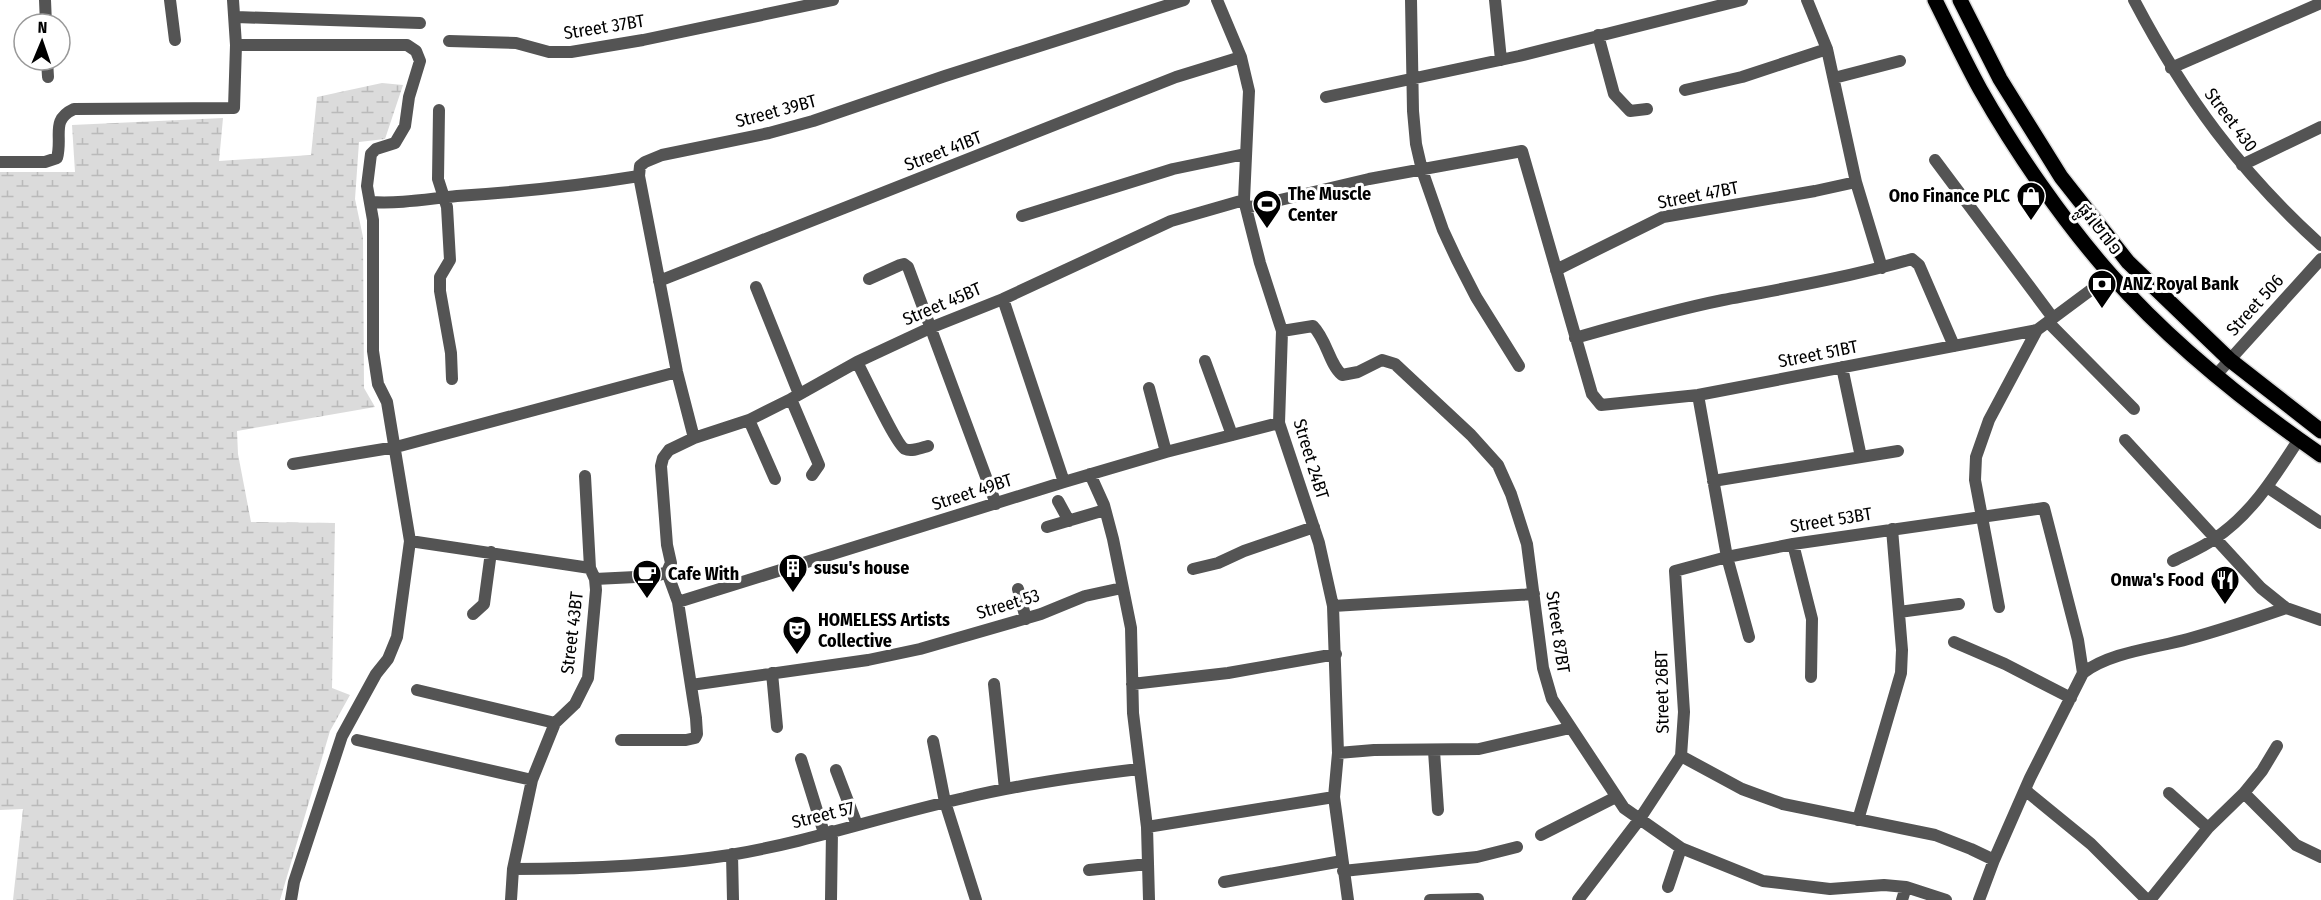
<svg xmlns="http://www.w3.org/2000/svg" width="2321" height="900" font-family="'Fira Sans Condensed','Noto Sans Khmer',sans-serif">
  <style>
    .wetland { fill: url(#wetland-marsh) }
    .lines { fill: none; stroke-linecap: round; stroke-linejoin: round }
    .major-casing { stroke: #dbdbdb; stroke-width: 18 }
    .minor { stroke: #545454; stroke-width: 12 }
    .major { stroke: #000; stroke-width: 15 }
    .labels { text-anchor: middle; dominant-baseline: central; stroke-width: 6; stroke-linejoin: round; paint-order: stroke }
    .street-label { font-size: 18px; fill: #000; stroke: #fff }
    .poi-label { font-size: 18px; font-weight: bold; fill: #000; stroke: #fff; text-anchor: start }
  </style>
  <defs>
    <pattern id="wetland-marsh" width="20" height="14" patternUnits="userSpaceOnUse" patternTransform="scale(1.5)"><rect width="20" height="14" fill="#dbdbdb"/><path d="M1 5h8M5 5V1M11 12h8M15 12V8" fill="none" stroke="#bababa"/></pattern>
  </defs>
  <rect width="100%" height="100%" fill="#fff"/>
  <path class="wetland" d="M 382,83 L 403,85 L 385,139 L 359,142 L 355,199 L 363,237 L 364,388 L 375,407 L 237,431 L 238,454 L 251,522 L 335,523 L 332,688 L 350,695 L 330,731 L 280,900 L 13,900 L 23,809 L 0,810 L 0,172 L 75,172 L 72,125 L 223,118 L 219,161 L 311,155 L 317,97 Z"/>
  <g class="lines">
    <g class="major-casing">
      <path id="major" d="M 1935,0 C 1950,30 1964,60 1980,89 C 2015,151 2064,222 2111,275 C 2171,343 2246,403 2321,455
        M 1960,0 L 2000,79 L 2061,177 L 2128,262 L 2230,360 L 2321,431"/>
    </g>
    <path class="minor" d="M 45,0 L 46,24
      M 170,0 L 175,40
      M 233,0 L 236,45
      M 1217,0 L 1241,57 L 1249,91 L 1244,200 L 1260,263 L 1282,331 L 1279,423 L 1319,543 L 1333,606 L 1338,753 L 1334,797 L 1348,900
      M 1411,0 L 1413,111 L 1416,144 L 1422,170 L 1443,230 L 1457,260 L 1476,297 L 1519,366
      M 1495,0 L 1501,60
      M 1807,0 L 1827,49 L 1856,182 L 1882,268
      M 2134,0 C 2185,97 2239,171 2321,245
      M 236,17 L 420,23
      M 1598,35 L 1614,94 L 1630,111 L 1647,109
      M 449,41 L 516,43 L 549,52 L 571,52 L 643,40 L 833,0
      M 47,60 L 48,77
      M 2171,68 L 2321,3
      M 1834,78 L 1900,61
      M 1685,90 L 1742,77 L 1827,49
      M 1326,97 L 1519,56 L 1742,0
      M 439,110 L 438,179 L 447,207 L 450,260 L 440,277 L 440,291 L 451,353 L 452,379
      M 1935,160 L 2053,318
      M 0,162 L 45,162 L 57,158 C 63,136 50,120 74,109 L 234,108 L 236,45 L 407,45 L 416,51 L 420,61 L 409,97 L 405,126 L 395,143 L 376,149 L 371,154 L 367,186 L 373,220 L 373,351 L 378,384 L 387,402 L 410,541 L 397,637 L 388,659 L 376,674 L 342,736 L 294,882 L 291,900
      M 2242,165 L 2321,127
      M 370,202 C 400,204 427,199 457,196 C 518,192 578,186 639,176
      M 1246,208 L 1369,179 L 1522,151 L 1592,394 L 1601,405 L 1698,395 L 2037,330
      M 1022,216 L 1173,169 L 1245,154
      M 1556,270 L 1663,217 L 1815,191 L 1856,182
      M 869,279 L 900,265 L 904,264 L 908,267 L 996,504
      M 659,281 L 1176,77 L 1241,57
      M 756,287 L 799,394
      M 1003,299 L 1064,482
      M 2048,322 L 2134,409
      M 1282,331 L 1313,326 C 1327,340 1329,364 1342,375 L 1358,372 L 1382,360 L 1395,364 L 1471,435 L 1498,465 L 1511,494 L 1527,544 L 1543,668 L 1552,699 L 1624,808 L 1681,848 L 1763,881 L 1830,889 L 1884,885 L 1906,887 L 1946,900
      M 1575,338 C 1624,324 1673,310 1723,300 C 1787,288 1850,277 1912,259 L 1919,265 L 1954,346
      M 1205,361 L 1232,435
      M 857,362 C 864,375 897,446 905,449 C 911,452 921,448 928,446
      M 1842,367 L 1861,457
      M 2216,375 L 2321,259
      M 1149,388 L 1166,452
      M 1698,395 L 1727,557 L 1749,637
      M 791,399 L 819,465 L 812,475
      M 749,420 L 775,479
      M 694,438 L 677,372 L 639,176 L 640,166 L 645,162 L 662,155 L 769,133 L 813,121 L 945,76 L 1184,0
      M 2125,440 L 2261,588 L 2286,608 L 2321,620
      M 293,464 L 396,447 L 677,372
      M 1090,474 L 1104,505 L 1113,539 L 1131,628 L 1133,713 L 1147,827 L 1149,900
      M 1713,481 L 1898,451
      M 2267,487 L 2321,523
      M 1058,501 L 1069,521
      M 1047,527 L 1105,510
      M 410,541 L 590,568
      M 1793,544 L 1812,619 L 1811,677
      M 2173,561 C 2186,554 2202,548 2214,539 C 2251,515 2275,476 2299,439
      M 1193,569 L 1218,563 L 1244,551 L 1314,527
      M 595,579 L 656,576 L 667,572 L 671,563 L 667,545 L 661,466 L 663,458 L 669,450 L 694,438 L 749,420 L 791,399 L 857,362 L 930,328 L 1003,299 L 1171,221 L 1244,200
      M 1018,589 L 1026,619
      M 678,602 L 1064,482 L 1166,452 L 1279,423
      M 1333,606 L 1534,594
      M 1999,607 L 1975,480 L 1976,457 L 1989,420 L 2037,330 L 2111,275
      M 1899,612 L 1959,604
      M 473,614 L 484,604 L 491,552
      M 1954,642 L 2005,664 L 2071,698
      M 772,673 L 777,727
      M 994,684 L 1005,789
      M 1132,684 L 1228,673 L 1336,654
      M 691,685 L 868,660 L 920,649 L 1041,614 L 1085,596 L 1122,588
      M 417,690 L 555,723
      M 357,740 L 532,780
      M 621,740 L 686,740 L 695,738 L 697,734 L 696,718 L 678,602 L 667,572
      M 933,741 L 945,802 L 976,900
      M 1434,751 L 1438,810
      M 1338,753 L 1374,750 L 1479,749 L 1570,728
      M 1681,756 L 1742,789 L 1783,804 L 1935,835 L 1971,849 L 1994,860
      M 801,759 L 824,833
      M 836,770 L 857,825
      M 2025,790 L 2091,844 L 2147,900
      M 2169,793 L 2208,828
      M 2244,793 L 2296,845 L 2321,857
      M 1858,820 L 1901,673 L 1902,650 L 1892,529
      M 1147,827 L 1334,797
      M 1541,835 L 1616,797
      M 732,854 L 733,900
      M 513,869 C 585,869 659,866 730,855 C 809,842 886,815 964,798 C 1022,784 1080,776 1139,769
      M 1089,870 L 1148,864
      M 1343,871 L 1477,857 L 1517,847
      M 1224,882 L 1342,861
      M 1668,887 L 1681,848
      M 511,900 L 513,869 L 532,780 L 555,723 L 575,704 L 588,678 L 596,590 L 595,579 L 590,568 L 585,476
      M 831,900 L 832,831
      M 1430,900 L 1478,899
      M 1578,900 L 1639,820 L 1681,756 L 1684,712 L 1675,571 L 1727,557 L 1793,544 L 2044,508 L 2078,640 L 2083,673
      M 1902,900 L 1906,887
      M 1979,900 L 1994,860 L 2030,778 L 2083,673 C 2110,652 2156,648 2188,639 C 2221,630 2254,619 2286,608
      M 2150,900 L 2208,828 L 2244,793 L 2262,771 L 2277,746"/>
    <use href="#major" class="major"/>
  </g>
  <defs>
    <g id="shop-pin" transform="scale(1.5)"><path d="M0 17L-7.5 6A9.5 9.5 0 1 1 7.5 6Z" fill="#000" stroke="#fff"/><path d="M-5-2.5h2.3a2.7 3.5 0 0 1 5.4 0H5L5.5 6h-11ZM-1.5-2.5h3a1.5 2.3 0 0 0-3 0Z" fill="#fff"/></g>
    <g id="stadium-pin" transform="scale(1.5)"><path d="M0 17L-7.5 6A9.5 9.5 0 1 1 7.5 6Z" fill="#000" stroke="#fff"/><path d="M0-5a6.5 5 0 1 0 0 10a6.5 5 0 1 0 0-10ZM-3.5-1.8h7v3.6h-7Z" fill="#fff"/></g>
    <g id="bank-pin" transform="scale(1.5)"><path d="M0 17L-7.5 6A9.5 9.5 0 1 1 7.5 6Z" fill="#000" stroke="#fff"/><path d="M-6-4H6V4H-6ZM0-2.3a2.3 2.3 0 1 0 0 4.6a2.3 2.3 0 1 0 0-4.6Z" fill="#fff"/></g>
    <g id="building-pin" transform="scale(1.5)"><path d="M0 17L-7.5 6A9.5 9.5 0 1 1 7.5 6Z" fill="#000" stroke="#fff"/><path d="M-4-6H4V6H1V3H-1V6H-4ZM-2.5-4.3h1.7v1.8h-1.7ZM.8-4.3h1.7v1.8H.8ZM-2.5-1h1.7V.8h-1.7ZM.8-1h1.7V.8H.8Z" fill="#fff"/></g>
    <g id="cafe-pin" transform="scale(1.5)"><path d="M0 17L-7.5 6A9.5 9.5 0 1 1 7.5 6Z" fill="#000" stroke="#fff"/><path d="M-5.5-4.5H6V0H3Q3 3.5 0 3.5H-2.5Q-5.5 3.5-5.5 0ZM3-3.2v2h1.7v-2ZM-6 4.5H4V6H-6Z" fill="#fff"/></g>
    <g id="restaurant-pin" transform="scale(1.5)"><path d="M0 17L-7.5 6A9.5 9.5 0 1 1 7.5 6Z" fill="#000" stroke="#fff"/><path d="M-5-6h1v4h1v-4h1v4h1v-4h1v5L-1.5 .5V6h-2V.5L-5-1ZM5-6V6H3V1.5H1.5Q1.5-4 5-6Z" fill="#fff"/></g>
    <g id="theatre-pin" transform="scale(1.5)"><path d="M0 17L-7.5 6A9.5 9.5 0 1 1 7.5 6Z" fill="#000" stroke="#fff"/><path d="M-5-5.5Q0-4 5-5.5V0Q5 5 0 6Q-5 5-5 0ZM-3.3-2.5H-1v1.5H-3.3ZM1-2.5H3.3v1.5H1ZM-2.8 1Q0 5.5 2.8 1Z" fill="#fff"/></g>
  </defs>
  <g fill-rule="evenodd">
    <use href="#shop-pin" x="2031" y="196"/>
    <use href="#stadium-pin" x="1267" y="204"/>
    <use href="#bank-pin" x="2102" y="284"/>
    <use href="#building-pin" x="793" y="568"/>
    <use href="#cafe-pin" x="647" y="574"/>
    <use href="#restaurant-pin" x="2225" y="580"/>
    <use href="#theatre-pin" x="797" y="630"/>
  </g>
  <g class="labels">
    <g class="street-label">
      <text transform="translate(604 27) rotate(-9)">Street 37BT</text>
      <text transform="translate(776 111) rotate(-15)">Street 39BT</text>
      <text transform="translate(2231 120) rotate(53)">Street 430</text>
      <text transform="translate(943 151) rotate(-21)">Street 41BT</text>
      <text transform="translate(1698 195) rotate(-11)">Street 47BT</text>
      <text transform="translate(2100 229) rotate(52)">ផ្លូវ ២៧១</text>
      <text transform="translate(942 304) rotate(-23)">Street 45BT</text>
      <text transform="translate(2255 305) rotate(-48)">Street 506</text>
      <text transform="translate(1818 354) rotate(-11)">Street 51BT</text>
      <text transform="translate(1311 459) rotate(73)">Street 24BT</text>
      <text transform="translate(972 492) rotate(-18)">Street 49BT</text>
      <text transform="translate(1831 520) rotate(-9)">Street 53BT</text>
      <text transform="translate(1008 604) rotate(-17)">Street 53</text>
      <text transform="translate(1558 632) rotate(82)">Street 87BT</text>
      <text transform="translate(572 633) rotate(-83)">Street 43BT</text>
      <text transform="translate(1662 692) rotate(-91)">Street 26BT</text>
      <text transform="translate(823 815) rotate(-14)">Street 57</text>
    </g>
    <g class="poi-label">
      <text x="1288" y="194">The Muscle<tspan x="1288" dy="21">Center</tspan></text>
      <text x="2010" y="196" text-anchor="end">Ono Finance PLC</text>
      <text x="2123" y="284">ANZ Royal Bank</text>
      <text x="814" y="568">susu's house</text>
      <text x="668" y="574">Cafe With</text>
      <text x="2204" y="580" text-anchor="end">Onwa's Food</text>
      <text x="818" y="620">HOMELESS Artists<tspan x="818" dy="21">Collective</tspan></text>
    </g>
  </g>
  <g transform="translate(42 42) rotate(2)"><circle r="28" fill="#ffffff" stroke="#999999" stroke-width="1.5"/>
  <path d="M0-4.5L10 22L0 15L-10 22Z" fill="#000000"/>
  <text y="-9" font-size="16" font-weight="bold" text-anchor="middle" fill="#000000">N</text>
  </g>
</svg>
